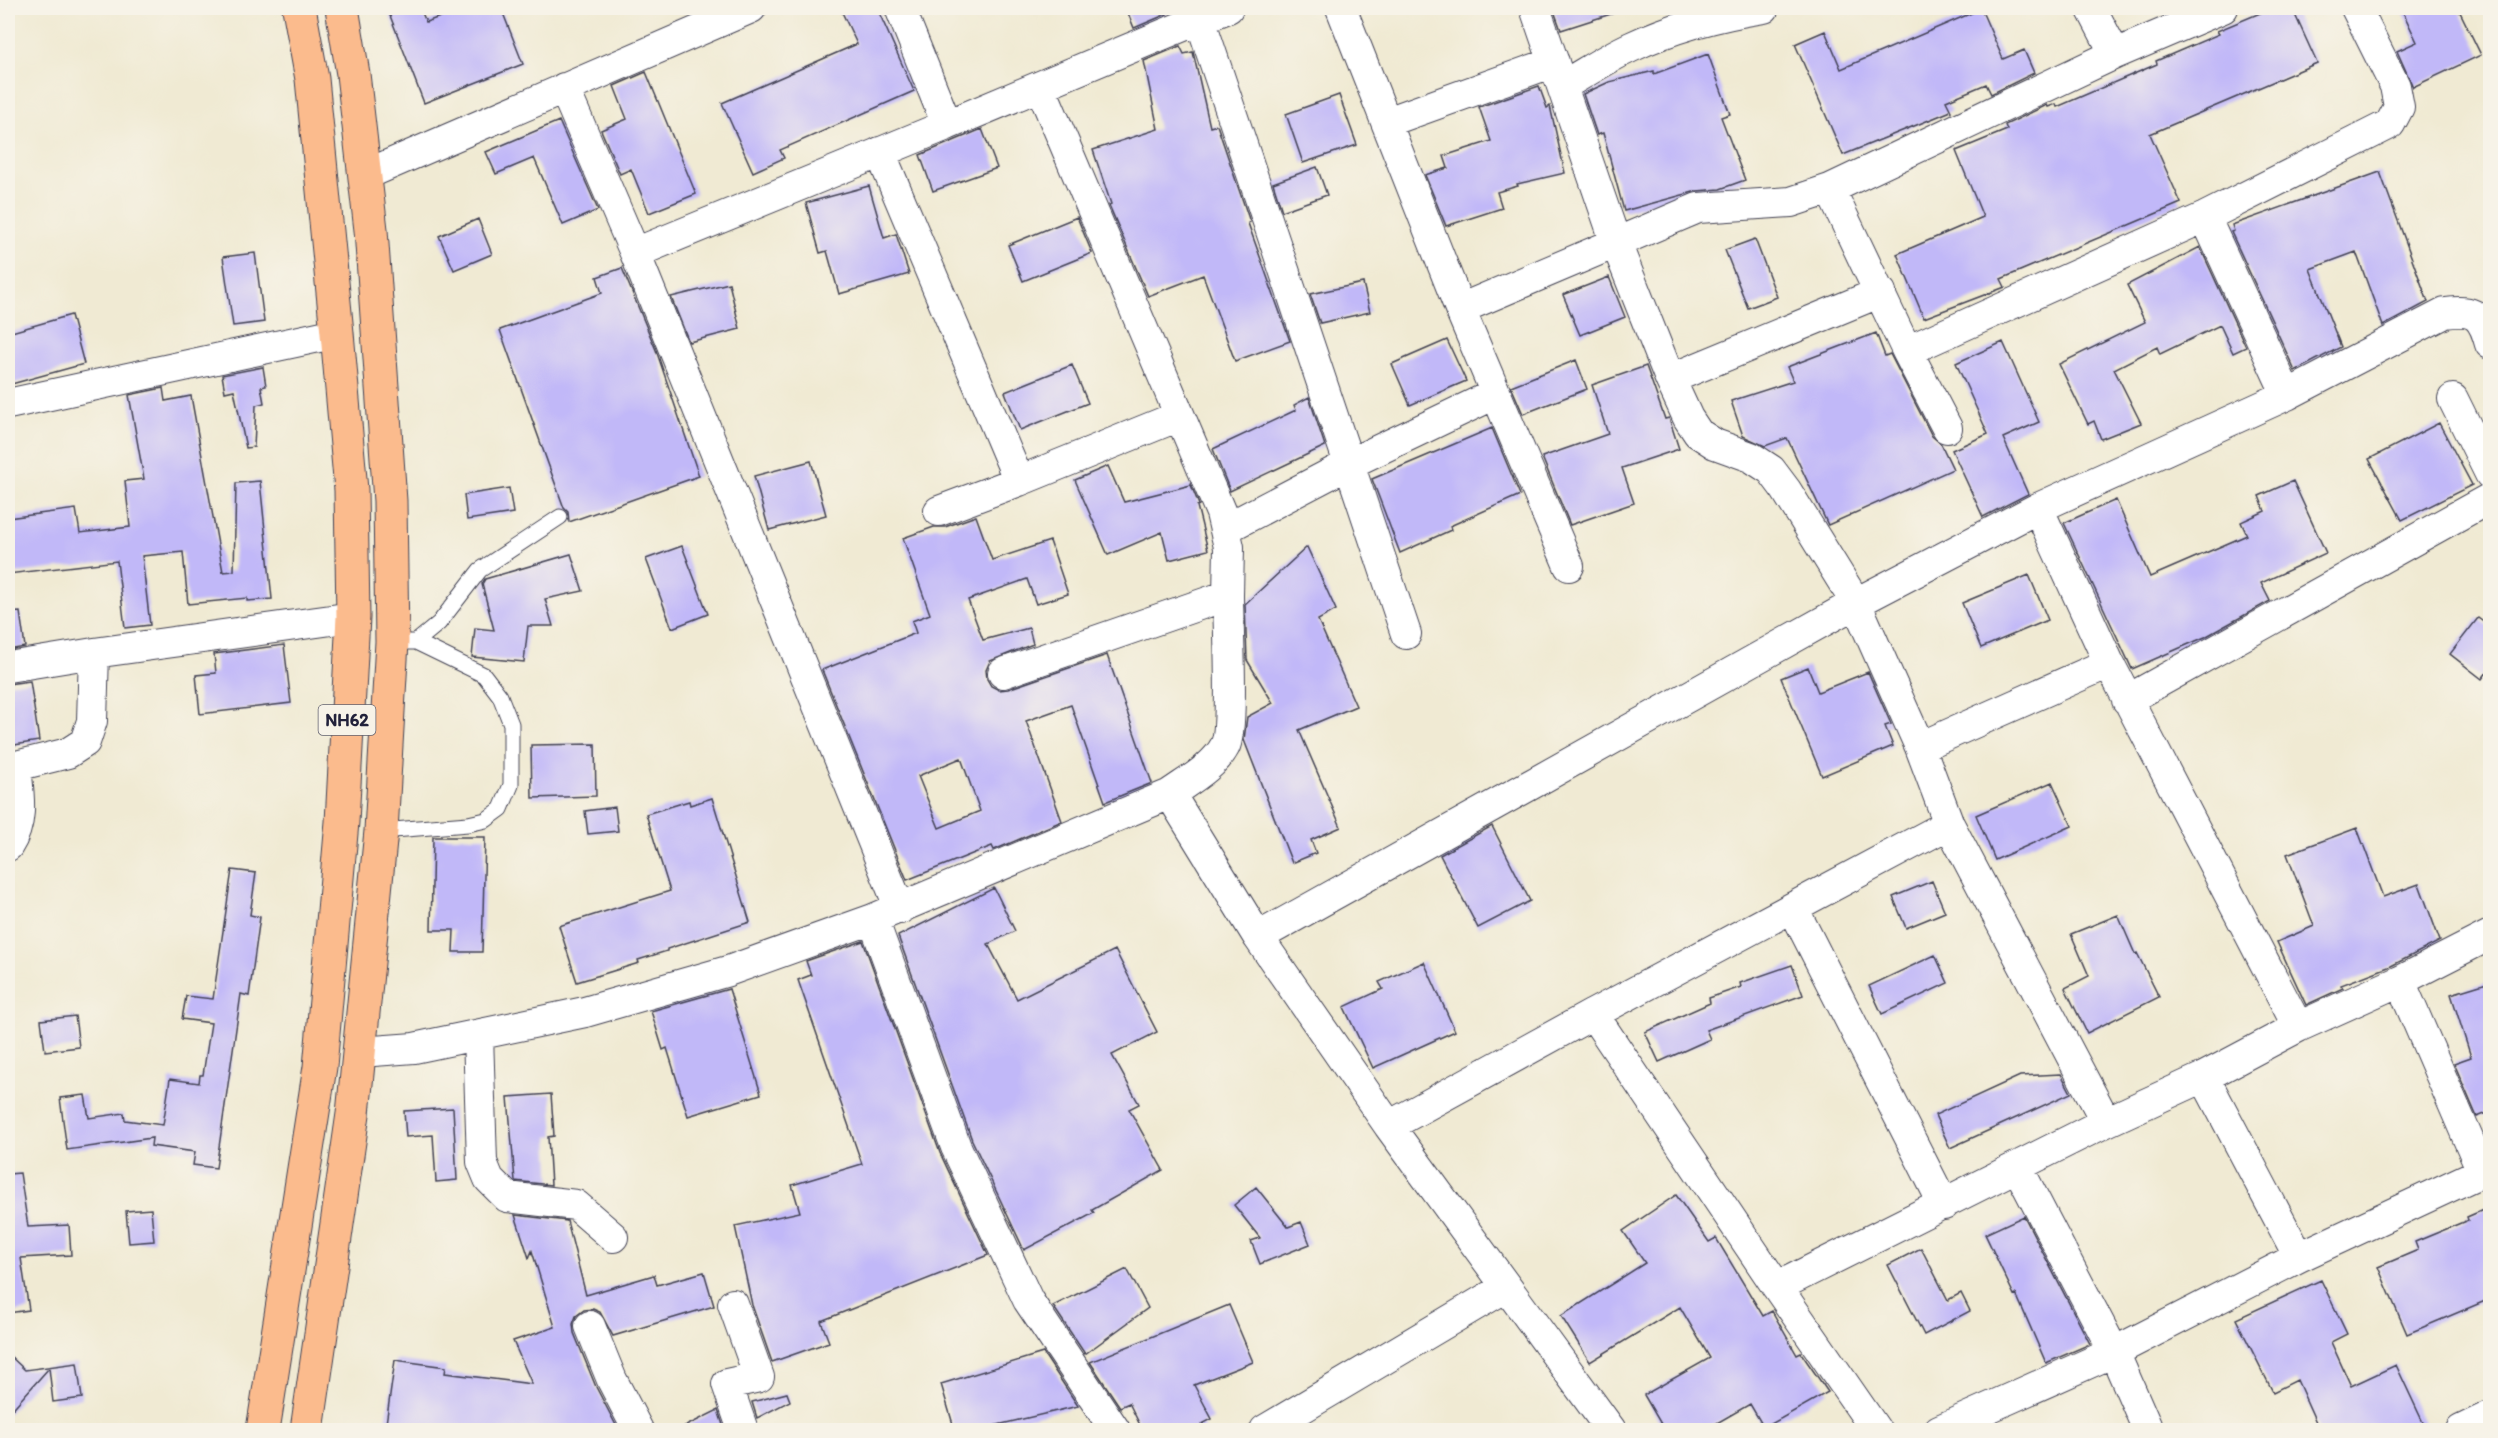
<svg xmlns="http://www.w3.org/2000/svg" width="2498" height="1438" font-family="Itim,sans-serif">
  <style>
    .building { fill: #c1b8f8; fill-rule: evenodd }
    .lines { fill: none; stroke-linecap: round; stroke-linejoin: round }
    .lane-casing { stroke: #414052; stroke-width: 17 }
    .street-casing { stroke: #414052; stroke-width: 32 }
    .highway-casing { stroke: #414052; stroke-width: 35 }
    .lane { stroke: #fff; stroke-width: 15 }
    .street { stroke: #fff; stroke-width: 30 }
    .highway { stroke: #fbbb8d; stroke-width: 33 }
    .labels { text-anchor: middle; dominant-baseline: central; stroke-width: 4.5; stroke-linejoin: round; paint-order: stroke }
    .shield { fill: #f7f3e8; stroke: #62616f; stroke-width: 1.5 }
    .shield-label { font-size: 18px; font-weight: bold; fill: #22223b }
  </style>
  <rect width="100%" height="100%" fill="#f7f3e8"/>
  <filter id="ink" filterUnits="userSpaceOnUse"><feTurbulence type="fractalNoise" baseFrequency=".0167" numOctaves="2"/><feDisplacementMap in="SourceGraphic" scale="12" xChannelSelector="R" yChannelSelector="G"/><feConvolveMatrix kernelMatrix="1 2 1 2 8 2 1 2 1" color-interpolation-filters="sRGB"/></filter>
  <filter id="wash" filterUnits="userSpaceOnUse"><feTurbulence type="fractalNoise" baseFrequency=".008" numOctaves="4" result="noise"/><feDisplacementMap in="SourceGraphic" scale="24" xChannelSelector="R" yChannelSelector="G"/><feGaussianBlur stdDeviation="1.35" result="paint"/><feColorMatrix in="noise" values="0 0 0 0 0 0 0 0 0 0 0 0 0 0 0 0 0 1.4 0 .05"/><feComposite in="paint" operator="in"/></filter>
  <g filter="url(#wash)">
    <rect width="100%" height="100%" fill="#f0ead3"/>
    <g id="blocks">
      <path class="building" d="M 387,8 L 420,8 L 426,22 L 465,8 L 501,8 L 523,64 L 424,103 Z
        M 840,8 L 877,8 L 914,91 L 780,150 L 784,158 L 753,172 L 722,103 L 857,44 Z
        M 1126,8 L 1165,8 L 1167,14 L 1134,28 Z
        M 1553,8 L 1616,8 L 1617,12 L 1561,30 Z
        M 2272,8 L 2292,8 L 2317,63 L 2150,134 L 2181,203 L 2001,279 L 2005,287 L 1924,318 L 1897,254 L 1983,217 L 1956,151 L 2007,130 L 2005,125 L 2047,105 L 2048,107 L 2056,104 L 2057,107 L 2157,64 L 2156,61 L 2219,34 L 2217,31 Z
        M 2401,8 L 2458,8 L 2481,55 L 2413,87 L 2397,51 L 2417,42 Z
        M 1981,9 L 2003,59 L 2024,50 L 2034,73 L 1991,94 L 1986,84 L 1946,101 L 1951,111 L 1843,155 L 1795,44 L 1825,31 L 1841,69 Z
        M 1180,46 L 1184,54 L 1193,52 L 1210,127 L 1217,125 L 1250,222 L 1248,223 L 1290,341 L 1235,361 L 1203,275 L 1148,296 L 1109,205 L 1111,204 L 1093,150 L 1158,129 L 1144,61 Z
        M 1708,54 L 1730,114 L 1721,117 L 1745,180 L 1720,189 L 1697,191 L 1624,211 L 1603,133 L 1597,135 L 1583,94 L 1609,82 L 1654,71 L 1654,74 Z
        M 646,72 L 696,194 L 649,213 L 631,169 L 620,174 L 601,130 L 627,119 L 614,86 Z
        M 1539,86 L 1547,108 L 1550,106 L 1565,173 L 1517,184 L 1518,186 L 1497,192 L 1502,208 L 1446,226 L 1425,175 L 1448,168 L 1444,156 L 1491,141 L 1479,107 Z
        M 1339,95 L 1357,145 L 1303,163 L 1286,114 Z
        M 559,121 L 598,210 L 563,225 L 534,158 L 496,174 L 486,152 Z
        M 982,129 L 997,168 L 933,191 L 920,155 Z
        M 1317,167 L 1327,195 L 1282,211 L 1273,183 Z
        M 2380,172 L 2428,302 L 2383,326 L 2356,252 L 2310,269 L 2341,347 L 2295,371 L 2231,232 L 2234,231 L 2232,225 Z
        M 869,186 L 884,238 L 896,234 L 909,274 L 839,294 L 827,251 L 820,253 L 806,203 Z
        M 1077,217 L 1092,253 L 1023,281 L 1008,245 Z
        M 478,219 L 492,254 L 454,270 L 439,236 Z
        M 1755,239 L 1777,297 L 1748,308 L 1725,250 Z
        M 2200,247 L 2246,347 L 2233,353 L 2220,325 L 2160,354 L 2157,347 L 2114,369 L 2141,423 L 2101,439 L 2094,421 L 2088,424 L 2059,364 L 2145,322 L 2127,285 Z
        M 255,253 L 264,322 L 233,326 L 223,257 Z
        M 622,268 L 656,350 L 699,476 L 569,522 L 568,512 L 564,508 L 500,330 L 602,293 L 597,277 Z
        M 1609,277 L 1625,317 L 1580,335 L 1563,295 Z
        M 729,283 L 740,329 L 689,342 L 671,297 Z
        M 1363,283 L 1370,312 L 1320,323 L 1310,294 Z
        M 71,315 L 84,364 L 8,385 L 8,333 Z
        M 1876,333 L 1885,356 L 1890,354 L 1932,436 L 1941,444 L 1953,469 L 1828,525 L 1787,438 L 1765,446 L 1743,436 L 1731,401 L 1793,381 L 1787,367 Z
        M 1447,340 L 1466,381 L 1410,405 L 1392,364 Z
        M 2003,342 L 2039,422 L 2003,438 L 2028,494 L 1983,517 L 1952,450 L 1988,434 L 1956,363 Z
        M 1576,360 L 1587,389 L 1523,414 L 1511,386 Z
        M 1072,365 L 1088,403 L 1020,430 L 1005,392 Z
        M 1646,366 L 1665,419 L 1669,418 L 1679,449 L 1622,468 L 1634,503 L 1570,525 L 1542,457 L 1608,434 L 1592,385 Z
        M 263,367 L 266,386 L 261,387 L 264,403 L 256,405 L 254,447 L 246,448 L 234,390 L 225,392 L 222,375 Z
        M 163,388 L 165,401 L 191,396 L 223,572 L 234,571 L 236,483 L 260,481 L 272,599 L 247,601 L 247,598 L 188,604 L 183,552 L 142,556 L 150,625 L 125,628 L 117,561 L 8,574 L 8,518 L 76,509 L 80,533 L 130,527 L 125,481 L 144,479 L 129,395 Z
        M 1309,397 L 1325,446 L 1230,491 L 1213,449 L 1296,410 L 1294,405 Z
        M 2439,423 L 2472,485 L 2402,520 L 2369,459 Z
        M 1492,428 L 1520,495 L 1450,526 L 1451,530 L 1400,553 L 1372,479 Z
        M 811,461 L 826,515 L 769,530 L 754,476 Z
        M 1108,466 L 1124,502 L 1191,485 L 1199,505 L 1197,506 L 1208,550 L 1169,560 L 1162,532 L 1108,555 L 1075,480 Z
        M 2293,481 L 2326,553 L 2261,583 L 2270,601 L 2205,637 L 2132,669 L 2064,523 L 2116,500 L 2150,577 L 2247,535 L 2241,522 L 2265,511 L 2259,496 Z
        M 509,488 L 513,513 L 467,520 L 464,495 Z
        M 976,516 L 992,560 L 1050,541 L 1068,594 L 1036,604 L 1027,579 L 968,600 L 983,640 L 1029,628 L 1033,644 L 990,661 L 986,670 L 987,679 L 991,686 L 999,690 L 1008,689 L 1107,655 L 1152,783 L 1105,802 L 1071,705 L 1026,721 L 1062,821 L 994,850 L 992,846 L 907,880 L 822,670 L 916,633 L 912,621 L 930,614 L 903,538 L 934,527 L 945,527 ZM 961,758 L 980,811 L 939,828 L 918,776 Z
        M 682,546 L 708,614 L 672,628 L 646,559 Z
        M 1307,547 L 1336,610 L 1318,620 L 1356,706 L 1299,730 L 1341,827 L 1311,840 L 1316,853 L 1292,863 L 1244,740 L 1247,717 L 1273,703 L 1247,660 L 1245,604 Z
        M 571,554 L 583,591 L 545,599 L 553,626 L 528,626 L 524,662 L 472,657 L 475,628 L 494,630 L 482,584 L 485,579 Z
        M 2029,575 L 2048,620 L 1981,648 L 1962,603 Z
        M 20,612 L 25,647 L 8,650 L 8,613 Z
        M 2478,618 L 2490,627 L 2490,668 L 2482,679 L 2450,654 Z
        M 284,645 L 291,703 L 200,714 L 196,675 L 216,673 L 214,654 Z
        M 1808,667 L 1818,692 L 1868,672 L 1891,724 L 1885,726 L 1893,746 L 1822,776 L 1781,678 Z
        M 30,681 L 39,741 L 8,746 L 8,684 Z
        M 595,744 L 596,796 L 532,798 L 531,745 Z
        M 2052,782 L 2072,826 L 1995,860 L 1976,815 Z
        M 712,798 L 750,922 L 667,949 L 667,951 L 638,960 L 639,963 L 577,982 L 559,926 L 670,891 L 646,814 L 689,801 L 690,805 Z
        M 615,807 L 618,831 L 588,834 L 585,811 Z
        M 1492,826 L 1530,901 L 1478,928 L 1440,855 Z
        M 2357,828 L 2383,897 L 2419,884 L 2440,941 L 2391,966 L 2341,985 L 2343,988 L 2306,1005 L 2277,942 L 2314,926 L 2287,854 Z
        M 433,837 L 485,837 L 482,952 L 453,952 L 454,930 L 431,930 Z
        M 232,870 L 256,873 L 250,915 L 260,917 L 249,996 L 241,994 L 216,1168 L 193,1165 L 195,1152 L 151,1146 L 152,1138 L 67,1150 L 60,1098 L 85,1095 L 89,1118 L 124,1113 L 125,1120 L 163,1125 L 170,1079 L 199,1083 L 200,1075 L 203,1075 L 211,1023 L 182,1019 L 186,996 L 213,999 Z
        M 1932,881 L 1945,912 L 1906,928 L 1893,897 Z
        M 994,888 L 1015,931 L 988,944 L 1017,999 L 1115,950 L 1157,1032 L 1112,1055 L 1139,1104 L 1129,1109 L 1163,1170 L 1092,1210 L 1094,1213 L 1024,1250 L 972,1140 L 898,936 Z
        M 2118,915 L 2135,954 L 2137,953 L 2159,997 L 2087,1033 L 2065,988 L 2089,976 L 2071,934 Z
        M 863,941 L 940,1153 L 988,1255 L 821,1321 L 829,1342 L 772,1362 L 752,1305 L 735,1226 L 800,1212 L 792,1185 L 862,1164 L 798,980 L 811,975 L 806,961 Z
        M 1935,955 L 1948,983 L 1882,1014 L 1869,986 Z
        M 1424,962 L 1455,1031 L 1373,1068 L 1344,1007 L 1383,989 L 1379,982 Z
        M 1792,965 L 1803,995 L 1706,1030 L 1710,1039 L 1659,1062 L 1645,1032 L 1710,1003 L 1709,998 L 1741,987 L 1740,983 Z
        M 2490,982 L 2490,1112 L 2477,1117 L 2454,1063 L 2471,1057 L 2451,994 Z
        M 729,989 L 761,1094 L 688,1116 L 667,1048 L 663,1050 L 651,1011 Z
        M 75,1016 L 79,1047 L 45,1051 L 41,1020 Z
        M 2061,1074 L 2071,1093 L 1950,1148 L 1935,1115 L 2020,1076 Z
        M 551,1094 L 554,1136 L 548,1137 L 551,1185 L 515,1181 L 508,1097 Z
        M 453,1108 L 457,1180 L 436,1182 L 433,1135 L 406,1137 L 404,1111 Z
        M 20,1173 L 28,1227 L 69,1225 L 71,1255 L 21,1258 L 29,1310 L 8,1313 L 8,1174 Z
        M 1256,1187 L 1288,1227 L 1301,1222 L 1310,1244 L 1260,1264 L 1251,1241 L 1260,1238 L 1234,1205 Z
        M 1676,1195 L 1709,1242 L 1716,1238 L 1763,1316 L 1772,1311 L 1797,1355 L 1801,1353 L 1828,1392 L 1764,1428 L 1750,1404 L 1703,1431 L 1665,1431 L 1644,1395 L 1710,1358 L 1680,1307 L 1590,1362 L 1561,1316 L 1645,1263 L 1623,1231 Z
        M 2490,1207 L 2490,1299 L 2407,1334 L 2378,1267 L 2418,1250 L 2415,1242 L 2468,1220 L 2467,1217 Z
        M 151,1209 L 154,1241 L 129,1243 L 126,1211 Z
        M 515,1215 L 567,1221 L 586,1295 L 654,1275 L 657,1285 L 704,1272 L 714,1306 L 613,1336 L 600,1312 L 593,1309 L 584,1310 L 576,1316 L 573,1324 L 574,1333 L 596,1387 L 619,1431 L 385,1431 L 395,1360 L 446,1367 L 445,1373 L 532,1384 L 513,1341 L 555,1327 L 532,1251 L 529,1258 Z
        M 2024,1216 L 2090,1344 L 2046,1363 L 2016,1294 L 2014,1295 L 1985,1234 Z
        M 1921,1248 L 1948,1300 L 1961,1293 L 1970,1311 L 1924,1335 L 1888,1265 Z
        M 1127,1269 L 1148,1308 L 1085,1354 L 1053,1306 Z
        M 2321,1280 L 2347,1334 L 2331,1342 L 2351,1386 L 2396,1365 L 2427,1431 L 2320,1431 L 2297,1380 L 2273,1392 L 2236,1319 Z
        M 1229,1305 L 1253,1362 L 1194,1385 L 1212,1419 L 1202,1424 L 1206,1431 L 1143,1431 L 1129,1403 L 1120,1407 L 1090,1362 Z
        M 1043,1353 L 1078,1406 L 972,1431 L 955,1431 L 941,1384 Z
        M 8,1354 L 25,1370 L 77,1363 L 82,1398 L 53,1402 L 49,1368 L 8,1414 Z
        M 787,1393 L 790,1401 L 757,1418 L 752,1402 Z
        M 718,1410 L 725,1431 L 676,1431 Z"/>
    </g>
  </g>
  <g filter="url(#ink)">
    <use href="#blocks" fill-opacity="0" stroke="#414052" stroke-width="1.5"/>
    <g class="lines">
      <g class="lane-casing">
        <path id="lane" d="M 408,642 L 416,642 L 439,623 L 480,570 L 560,517
          M 381,831 L 468,824 L 486,820 L 501,809 L 511,785 L 511,724 L 500,696 L 484,675 L 416,642"/>
      </g>
      <g class="street-casing">
        <path id="street" d="M 900,8 L 947,125 L 1200,19 L 1406,634
          M 1341,8 L 1460,309 L 1698,208 L 1791,202 L 1830,189 L 2115,54
          M 1535,8 L 1616,243 L 1670,379 L 1881,292
          M 2091,8 L 2115,54 L 2223,8
          M 1200,19 L 1228,8
          M 1040,86 L 1221,513 L 1229,547 L 1228,595
          M 1562,86 C 1585,73 1607,58 1631,47 C 1673,27 1719,15 1764,8
          M 564,88 L 635,253 L 900,909
          M 1387,122 L 1554,62
          M 880,152 L 1019,481 L 1179,416
          M 365,175 L 751,8
          M 1830,189 L 1907,351 L 2205,217 L 2390,124 L 2399,107 L 2395,86 L 2356,8
          M 635,253 L 947,125
          M 1460,309 L 1569,566
          M 1907,351 L 1947,428
          M 1670,379 L 1688,418 L 1698,433 L 1715,444 L 1751,457 L 1771,470 L 1786,490 L 1856,603 L 1920,747
          M 2287,395 L 2445,313 C 2475,309 2482,315 2490,344
          M 2453,399 L 2490,474
          M 8,404 L 337,333
          M 2038,508 L 2109,663
          M 939,511 L 1019,481
          M 1225,529 L 1349,464 L 1495,394
          M 8,667 L 94,653
          M 1003,673 L 1228,595 C 1228,622 1234,729 1225,746 C 1214,767 1188,781 1170,794 L 1258,937 L 1856,603 L 2038,508 L 2287,395 L 2205,217
          M 2127,700 L 2490,498
          M 8,768 L 68,753 L 85,742 L 92,721 L 94,653 L 353,617
          M 1949,824 L 1920,747 L 2109,663 L 2298,1027
          M 8,846 C 24,821 19,796 16,767
          M 1793,908 L 1944,1205
          M 1258,937 L 1389,1126 L 1593,1014 L 1777,1287
          M 2400,981 L 2490,935
          M 1593,1014 L 1949,824 L 2106,1122
          M 478,1035 L 482,1162 L 489,1179 L 507,1197 L 576,1205 L 613,1237
          M 360,1052 L 414,1048 L 585,1012 L 728,971 L 873,919
          M 2204,1077 L 2299,1257
          M 1389,1126 L 1611,1430
          M 2018,1168 L 2114,1352 L 2148,1430
          M 733,1304 L 759,1377 L 727,1384 L 743,1430
          M 590,1326 L 612,1380 L 638,1430
          M 1115,1430 L 1028,1300 L 956,1147 L 873,919 L 1170,794
          M 1265,1430 L 1506,1287
          M 1876,1430 L 1777,1287 L 2106,1122 L 2204,1077 L 2298,1027 L 2400,981 L 2482,1171
          M 1939,1430 L 2114,1352 L 2299,1257 L 2490,1168
          M 2461,1430 L 2490,1416"/>
      </g>
      <g class="highway-casing">
        <path id="highway" d="M 263,1430 L 320,1067 L 342,822 L 353,617 L 351,490 L 337,333 L 312,79 L 299,8
          M 307,1430 L 353,1114 L 381,831 L 392,642 L 390,501 L 371,230 L 353,74 L 342,8"/>
      </g>
      <use href="#lane" class="lane"/>
      <use href="#street" class="street"/>
      <use href="#highway" class="highway"/>
    </g>
  </g>
  <g class="labels">
    <rect class="shield" x="318.5" y="705" width="57" height="30" rx="4.5"/>
    <g class="shield-label">
      <text x="347" y="720">NH62</text>
    </g>
  </g>
  <rect width="2498" height="1438" fill="none" stroke="#f7f3e8" stroke-width="30"/>
</svg>
